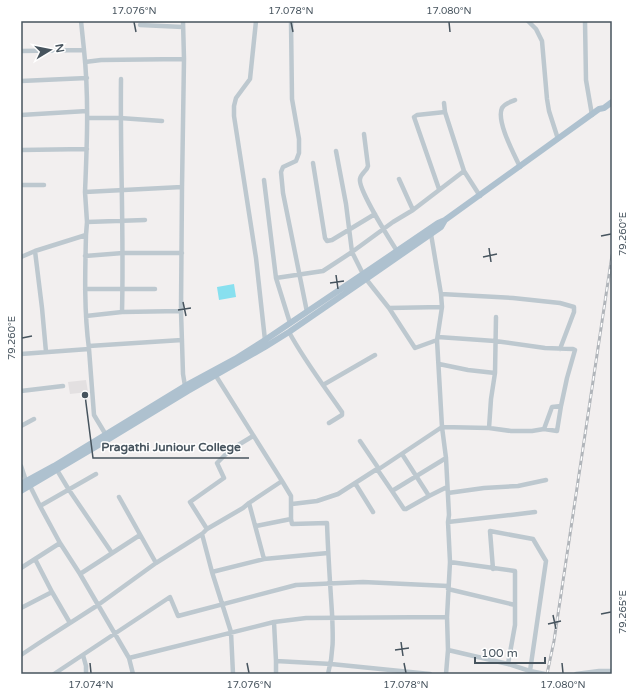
<svg xmlns="http://www.w3.org/2000/svg" width="633" height="695" font-family="'Varela Round',sans-serif">
  <style>
    .education { fill: #e3e0e1 }
    .water { fill: #88e0ef }
    .lines { fill: none; stroke-linecap: round; stroke-linejoin: round }
    .minor { stroke: #bdc8cf; stroke-width: 4.5 }
    .major { stroke: #aec1cf; stroke-width: 6 }
    .rail-casing { stroke: #b1b5ba; stroke-width: 3 }
    .rail { stroke: #fff; stroke-width: 1.5; stroke-dasharray: 4.5; stroke-linecap: butt }
    .ticks { fill: none; stroke: #47545e; stroke-width: 1.5 }
    .leader { fill: none; stroke: #47545e; stroke-width: 1.5 }
    .callout-dot { fill: #47545e; stroke: #fff; stroke-width: 1.5 }
    .callout-label { font-size: 12px; text-anchor: middle; font-weight: bold; fill: #47545e; stroke: #fff; stroke-width: 3; stroke-linejoin: round; paint-order: stroke }
    .neatline { fill: none; stroke: #47545e; stroke-width: 1.5 }
    .ticks-label { font-size: 10px; text-anchor: middle; fill: #47545e }
  </style>
  <rect width="100%" height="100%" fill="#f2efef"/>
  <path class="education" d="M 86,380 L 88,392 L 70,394 L 68,382 Z"/>
  <path class="water" d="M 234,284 L 236,297 L 219,300 L 217,287 Z"/>
  <g class="lines">
    <path class="minor" d="M 81,21 L 84,50
      M 256,21 L 250,79 L 236,98 L 234,106 L 234,116 L 256,258 L 265,340
      M 291,21 L 292,99 L 299,139 L 299,153 L 296,161 L 283,167 L 281,172 L 283,193 L 307,312
      M 528,21 L 536,29 L 542,41 L 547,99 L 549,111 L 558,139
      M 585,21 L 586,80 L 592,115
      M 140,25 L 183,27
      M 21,51 L 84,50 C 89,97 87,145 85,192
      M 85,62 L 101,60 L 184,59
      M 121,79 C 120,156 124,234 122,312
      M 21,81 L 87,78
      M 515,100 C 511,102 505,103 502,108 C 496,121 514,154 520,167
      M 444,103 L 445,112
      M 21,115 L 87,111
      M 87,118 L 120,118 L 162,121
      M 364,134 L 368,166 C 367,171 361,173 360,179 C 358,189 390,240 397,251
      M 21,150 L 87,149
      M 336,151 L 346,204 L 352,252 L 363,274
      M 313,163 L 325,238 L 327,241 L 332,240 L 375,214
      M 399,179 L 413,210
      M 264,180 L 276,278 L 290,323
      M 21,185 L 44,185
      M 182,187 L 184,59 L 183,21
      M 439,189 L 414,117 L 417,115 L 445,112 L 464,171 L 480,196
      M 87,222 L 145,220
      M 431,234 L 441,294 L 442,307 L 437,340 L 442,427 L 446,458 L 449,515 L 448,522 L 450,562 L 447,617 L 448,650
      M 86,235 L 87,222 L 85,192 L 182,187 L 181,311 L 183,374 L 185,386
      M 35,251 L 42,308 L 46,352
      M 85,256 L 123,253 L 182,253
      M 21,257 L 35,251 L 86,235 C 85,273 84,311 89,349
      M 276,278 L 323,271 L 352,252 L 393,222 L 413,210 L 464,171
      M 366,279 L 389,308
      M 85,289 L 155,289
      M 441,294 L 513,298 L 560,303 L 574,307 L 574,312 L 560,349
      M 86,316 L 122,312 L 181,311
      M 289,332 C 304,360 324,386 342,412 L 342,415 L 329,423
      M 438,337 L 495,341 L 545,348 L 573,349 L 575,350 L 567,378 L 561,406
      M 437,340 L 415,348 L 389,308 L 442,307
      M 89,346 L 182,340
      M 21,354 L 89,349 L 94,415 L 106,435
      M 439,364 L 468,370 L 495,373 L 491,399 L 489,428
      M 495,373 L 496,317
      M 323,385 L 375,355
      M 21,391 L 63,386
      M 21,426 L 34,419
      M 360,441 L 379,469 L 442,427 L 489,428 L 511,431 L 532,431 L 544,429 L 557,431 L 561,406 L 552,407 L 544,429
      M 402,454 L 429,496
      M 21,466 L 26,481
      M 57,470 L 69,490 L 112,553
      M 282,481 L 291,496 L 291,519 L 292,524 L 327,523 C 328,553 330,583 332,613 C 333,635 334,652 328,674
      M 355,483 L 373,512
      M 30,486 L 40,506 L 60,543 L 80,574 L 129,658 L 133,674
      M 392,491 L 404,509 L 406,509 L 429,496 L 447,487
      M 448,493 L 484,488 L 518,486 L 546,480
      M 119,497 L 156,563
      M 249,503 L 264,559
      M 292,504 L 317,501 L 338,494 L 377,469 L 392,491 L 446,458
      M 40,506 L 96,474
      M 448,522 L 511,515 L 535,512
      M 256,526 L 291,519
      M 207,529 L 190,502 L 224,478 L 217,463 L 230,450 L 253,436
      M 202,534 L 212,572
      M 35,559 L 60,543
      M 450,562 L 515,571 L 515,625 L 508,664
      M 21,568 L 35,559 L 52,592 L 21,608
      M 80,574 L 140,535
      M 448,589 L 515,605
      M 52,592 L 70,623
      M 274,622 L 276,661
      M 21,655 L 39,643 L 98,605 L 156,563 L 202,534 L 207,529 L 243,508 L 249,503 L 282,481 L 216,376
      M 83,655 L 86,666 L 86,674
      M 129,658 L 274,622 L 306,618 L 447,617
      M 530,671 L 545,674
      M 54,674 L 170,597 L 178,616 L 296,585 L 363,582 L 448,586
      M 233,674 L 231,632 L 212,572 L 264,559 L 328,553
      M 276,674 L 276,661 L 331,664 L 430,674
      M 446,674 L 448,650 L 508,664 L 530,671 L 546,561 L 533,539 L 490,531 L 493,569
      M 576,674 L 599,671 L 612,671"/>
    <path class="major" d="M 21,484 L 54,466 L 185,386 L 235,359 L 265,340 L 363,274 L 438,223 L 445,220 L 599,109 L 604,108 L 612,102
      M 21,491 L 109,439 L 188,391 L 265,347 L 289,332 L 366,279 L 441,227 L 445,220"/>
    <g class="rail-casing">
      <path id="rail" d="M 547,674 L 554,641 L 612,255"/>
    </g>
    <use href="#rail" class="rail"/>
  </g>
  <path class="ticks" d="M 134,22 L 136,32M 291,22 L 293,32M 449,22 L 450,32M 601,236 L 611,234M 489,248 L 491,262M 483,257 L 497,254M 336,275 L 338,289M 330,283 L 344,281M 183,302 L 186,316M 178,310 L 191,308M 22,338 L 32,336M 601,614 L 611,612M 553,615 L 556,629M 548,624 L 561,621M 401,642 L 403,656M 395,650 L 409,648M 90,663 L 91,673M 247,663 L 249,673M 404,663 L 406,673M 562,663 L 563,673"/>
  <path class="leader" d="M85 395L93 458H249"/>
  <circle class="callout-dot" cx="85" cy="395" r="4"/>
  <g class="callout-label">
    <text x="171" y="451">Pragathi Juniour College</text>
  </g>
  <rect width="633" height="695" fill="none" stroke="#ffffff" stroke-width="44"/>
  <g transform="translate(50 50) rotate(80)" stroke="#ffffff" stroke-width="3" paint-order="stroke">
  <path d="M0-3L7 15L0 10L-7 15Z" fill="#47545e"/>
  <text y="-6" font-size="11" font-weight="bold" text-anchor="middle" fill="#47545e">N</text>
  </g>
  <path d="M475 657v6h70v-6" fill="none" stroke="#47545e" stroke-width="2"/>
  <text x="481" y="657" font-size="12" fill="#47545e" stroke="#ffffff" stroke-width="3" paint-order="stroke">100 m</text>
  <rect x="22" y="22" width="589" height="651" class="neatline"/>
  <g class="ticks-label">
    <text x="134" y="14">17.076°N</text>
    <text x="291" y="14">17.078°N</text>
    <text x="449" y="14">17.080°N</text>
    <text transform="translate(622 234) rotate(-90)" y="4">79.260°E</text>
    <text transform="translate(11 338) rotate(-90)" y="4">79.260°E</text>
    <text transform="translate(622 612) rotate(-90)" y="4">79.265°E</text>
    <text x="91" y="688">17.074°N</text>
    <text x="249" y="688">17.076°N</text>
    <text x="406" y="688">17.078°N</text>
    <text x="563" y="688">17.080°N</text>
  </g>
</svg>
